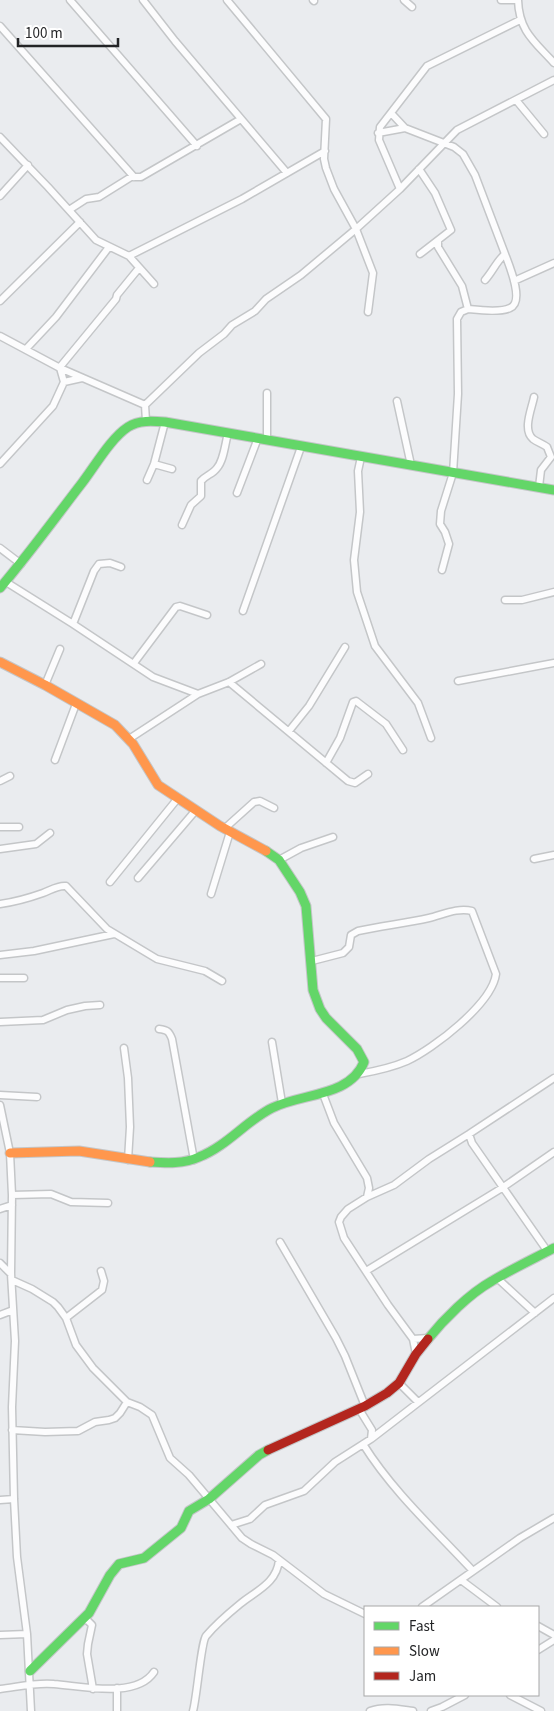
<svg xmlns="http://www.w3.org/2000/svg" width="554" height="1711" font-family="'Source Sans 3',sans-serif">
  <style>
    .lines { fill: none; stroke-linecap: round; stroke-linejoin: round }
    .street-casing { stroke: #c4c6c8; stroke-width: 9 }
    .fast-casing { stroke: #c4c6c8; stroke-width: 11 }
    .slow-casing { stroke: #c4c6c8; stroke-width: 11 }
    .jam-casing { stroke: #c4c6c8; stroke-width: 11 }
    .street { stroke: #fcfcfd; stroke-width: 6 }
    .fast { stroke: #63d668; stroke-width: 9 }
    .slow { stroke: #ff974d; stroke-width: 9 }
    .jam { stroke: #b3261e; stroke-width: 9 }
  </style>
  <rect width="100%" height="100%" fill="#eaecef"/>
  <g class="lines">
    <g class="street-casing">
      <path id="street" d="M 70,0 L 197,146
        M 143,0 L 175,41 L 287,173
        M 227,0 L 326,119 L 324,159 L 326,168 L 334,189 L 356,229 L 373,273 L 368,312
        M 313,0 L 314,1
        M 404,0 L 412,7
        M 501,0 L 518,0
        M 518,0 C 519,31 534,41 554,63
        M 0,26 L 134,177
        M 516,100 L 544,134
        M 391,113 L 405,128 L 454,147 L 463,154 L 475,175 L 505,254 C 496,262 493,271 485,280
        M 378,133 L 405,128
        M 0,137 L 48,187 L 96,240 L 129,256 L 154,284
        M 419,169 L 435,193 L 451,230 L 420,254
        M 400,189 L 379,140 L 380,127 L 427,66 L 520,20
        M 0,196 L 28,165
        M 69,210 L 86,199 L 99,197 L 131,177 L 141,177 L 241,119
        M 438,241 L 438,247 L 462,286 L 468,309
        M 129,256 L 242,199 L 325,151
        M 514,281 L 554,263
        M 0,301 L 80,222
        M 0,336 L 60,368 L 145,405
        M 26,349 L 56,317 L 109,247
        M 60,367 L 116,299 L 117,295 L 139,268
        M 64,382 L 82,378
        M 267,393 L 267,440
        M 534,397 C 532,408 522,430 533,439 C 537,442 543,444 547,447 L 551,457 L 541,470 L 539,487
        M 397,401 L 411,465
        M 146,421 L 145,405 L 199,353 L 224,334 L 232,325 L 255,311 L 266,299 L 301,275 L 356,229 L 400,189 L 457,130 L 554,80
        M 361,457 L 358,471 L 360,512 L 354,560 L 357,592 L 375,646 L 418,703 L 431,738
        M 0,464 L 53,406 L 64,382 L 60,368
        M 154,464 L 172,469
        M 147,480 L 154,464 L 165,422
        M 237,493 L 258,438
        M 182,525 L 191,505 L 201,496 L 201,481 C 206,475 213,474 217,468 C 224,460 225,444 228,433
        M 0,548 L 21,564
        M 442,570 L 449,544 L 445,532 L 440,524 L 441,511 L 453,473 L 458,394 L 457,319 L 461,312 L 468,309 C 478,310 500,313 510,308 C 525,302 509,265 505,254
        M 6,582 L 73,624 L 153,677 L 198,694
        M 505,600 L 522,600 L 554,592
        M 243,611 L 301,447
        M 73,624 L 94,571 L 99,564 L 110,563 L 121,567
        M 134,663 L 176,607 L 180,606 L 207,615
        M 458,681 L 554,663
        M 229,682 L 348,781 L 355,783 L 368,774
        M 45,685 L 60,649
        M 289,731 L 309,706 L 345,647
        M 129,739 L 198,694 L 229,682 L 261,664
        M 55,760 L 76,704
        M 326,763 L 340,738 L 353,702 L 356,701 L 386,724 L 403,750
        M 0,781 L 10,776
        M 0,827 L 19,827
        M 224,829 L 254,802 L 260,801 L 274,808
        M 0,849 L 36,844 L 50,833
        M 534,859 L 554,855
        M 279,860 L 301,848 L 333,837
        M 138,878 L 196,810
        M 110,882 L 178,798
        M 211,894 L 230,832
        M 0,904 C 15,902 29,898 43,893 C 51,890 58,885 66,886 L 107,929 L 157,959 L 205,971 L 222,981
        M 0,955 L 34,951 L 114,934
        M 312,961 L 343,953 L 349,947 L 351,935 L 358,931 C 382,926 406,923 429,918 C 442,915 458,907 472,911 L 496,974 C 492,1004 433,1049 407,1061 C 391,1068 376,1071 359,1074
        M 0,978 L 24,978
        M 0,1022 L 43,1020 L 67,1010 L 85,1006 L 100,1005
        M 159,1029 C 167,1030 169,1031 172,1039 L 194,1160
        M 272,1042 L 282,1103
        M 124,1048 L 128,1078 L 130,1127 L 128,1160
        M 323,1094 L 334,1123 L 367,1178 L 369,1188 L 367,1197
        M 0,1095 L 37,1097
        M 0,1105 L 10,1153 L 12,1195 L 11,1274 L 15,1341 L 12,1407 L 14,1499 L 17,1557 L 27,1634 L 31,1711
        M 469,1134 L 472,1143 L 548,1252
        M 12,1195 L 51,1194 L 71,1202 L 108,1203
        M 0,1209 L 12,1205
        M 280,1242 L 336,1338 L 345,1356 L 365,1406
        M 0,1263 L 11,1274
        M 366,1271 L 502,1188 L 554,1152
        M 497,1278 L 535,1313
        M 12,1280 L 32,1289 L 53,1302 L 58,1307 L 66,1318 L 76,1345 L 93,1368 L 127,1402 L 140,1407 L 152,1415 L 170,1458 L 189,1475 L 242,1538 L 251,1544 L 273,1555 L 324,1594 L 365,1614
        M 0,1315 L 13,1310
        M 66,1318 L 102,1290 L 104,1281 L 101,1271
        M 413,1339 L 428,1338
        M 416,1354 L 413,1339 L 388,1305 L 344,1238 L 339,1222 L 341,1217 L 348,1209 L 367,1197 L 394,1185 L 429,1159 L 469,1134 L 554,1078
        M 399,1383 L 418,1402
        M 359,1409 L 372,1430 L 371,1439
        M 12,1430 L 45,1432 L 78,1431 L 95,1422 L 109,1420 L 115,1418 L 120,1413 L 127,1402
        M 363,1444 C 393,1492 435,1530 473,1571
        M 0,1500 L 14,1499
        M 231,1525 L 250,1519 L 265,1505 L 304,1491 L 335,1462 L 371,1439 L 554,1298
        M 461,1580 L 497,1607
        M 422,1607 L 520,1538 L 554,1518
        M 82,1619 L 88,1621 L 92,1625 L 88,1644 L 87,1654 L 93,1689
        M 538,1626 L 554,1635
        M 0,1635 L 27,1634
        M 538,1650 L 554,1640
        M 0,1689 C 17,1687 37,1682 54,1684 C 82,1686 136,1699 154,1672
        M 510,1695 L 541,1711
        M 117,1711 L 117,1688
        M 193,1711 C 197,1697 201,1642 206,1636 C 216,1624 229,1613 240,1604 C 256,1591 277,1583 279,1560
        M 370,1711 C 384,1706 398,1709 413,1711
        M 431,1711 L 442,1707 L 465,1695"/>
    </g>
    <g class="fast-casing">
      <path id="fast" d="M 0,588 C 29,554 55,518 82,483 C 95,466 111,438 128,427 C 139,420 152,421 165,422 L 554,490
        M 150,1162 C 167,1163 184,1164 199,1157 C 227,1146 246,1121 272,1108 C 302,1093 350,1097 364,1062 L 357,1049 L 326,1018 L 320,1009 L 313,990 L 306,906 L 300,892 L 279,860 L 266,851
        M 428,1339 C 444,1319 469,1294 492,1281 C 512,1269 533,1259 554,1248
        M 30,1671 L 89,1613 L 110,1575 L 119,1564 L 144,1558 L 181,1528 L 189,1511 L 209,1499 L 259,1455 L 268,1450"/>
    </g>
    <g class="slow-casing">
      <path id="slow" d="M 0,662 L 45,685 L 115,725 L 133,744 L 158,785 L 220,826 L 266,851
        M 10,1153 L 79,1151 L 150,1162"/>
    </g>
    <g class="jam-casing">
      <path id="jam" d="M 268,1450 L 365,1406 L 387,1393 L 399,1383 L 416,1354 L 428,1339"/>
    </g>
    <use href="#street" class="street"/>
    <use href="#fast" class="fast"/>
    <use href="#slow" class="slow"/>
    <use href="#jam" class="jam"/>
  </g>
  <rect x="364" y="1606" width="175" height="90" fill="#ffffff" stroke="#a7a7a8"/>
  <rect x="374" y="1622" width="25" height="8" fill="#63d668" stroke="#a7a7a8"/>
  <text x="409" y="1631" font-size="15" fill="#232426">Fast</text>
  <rect x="374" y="1647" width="25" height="8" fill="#ff974d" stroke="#a7a7a8"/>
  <text x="409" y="1656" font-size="15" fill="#232426">Slow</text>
  <rect x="374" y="1672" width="25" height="8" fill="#b3261e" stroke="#a7a7a8"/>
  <text x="409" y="1681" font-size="15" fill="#232426">Jam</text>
  <path d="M18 38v8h100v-8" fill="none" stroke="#232426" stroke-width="2.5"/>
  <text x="25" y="38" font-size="15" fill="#232426" stroke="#ffffff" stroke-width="4" paint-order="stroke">100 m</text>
</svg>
